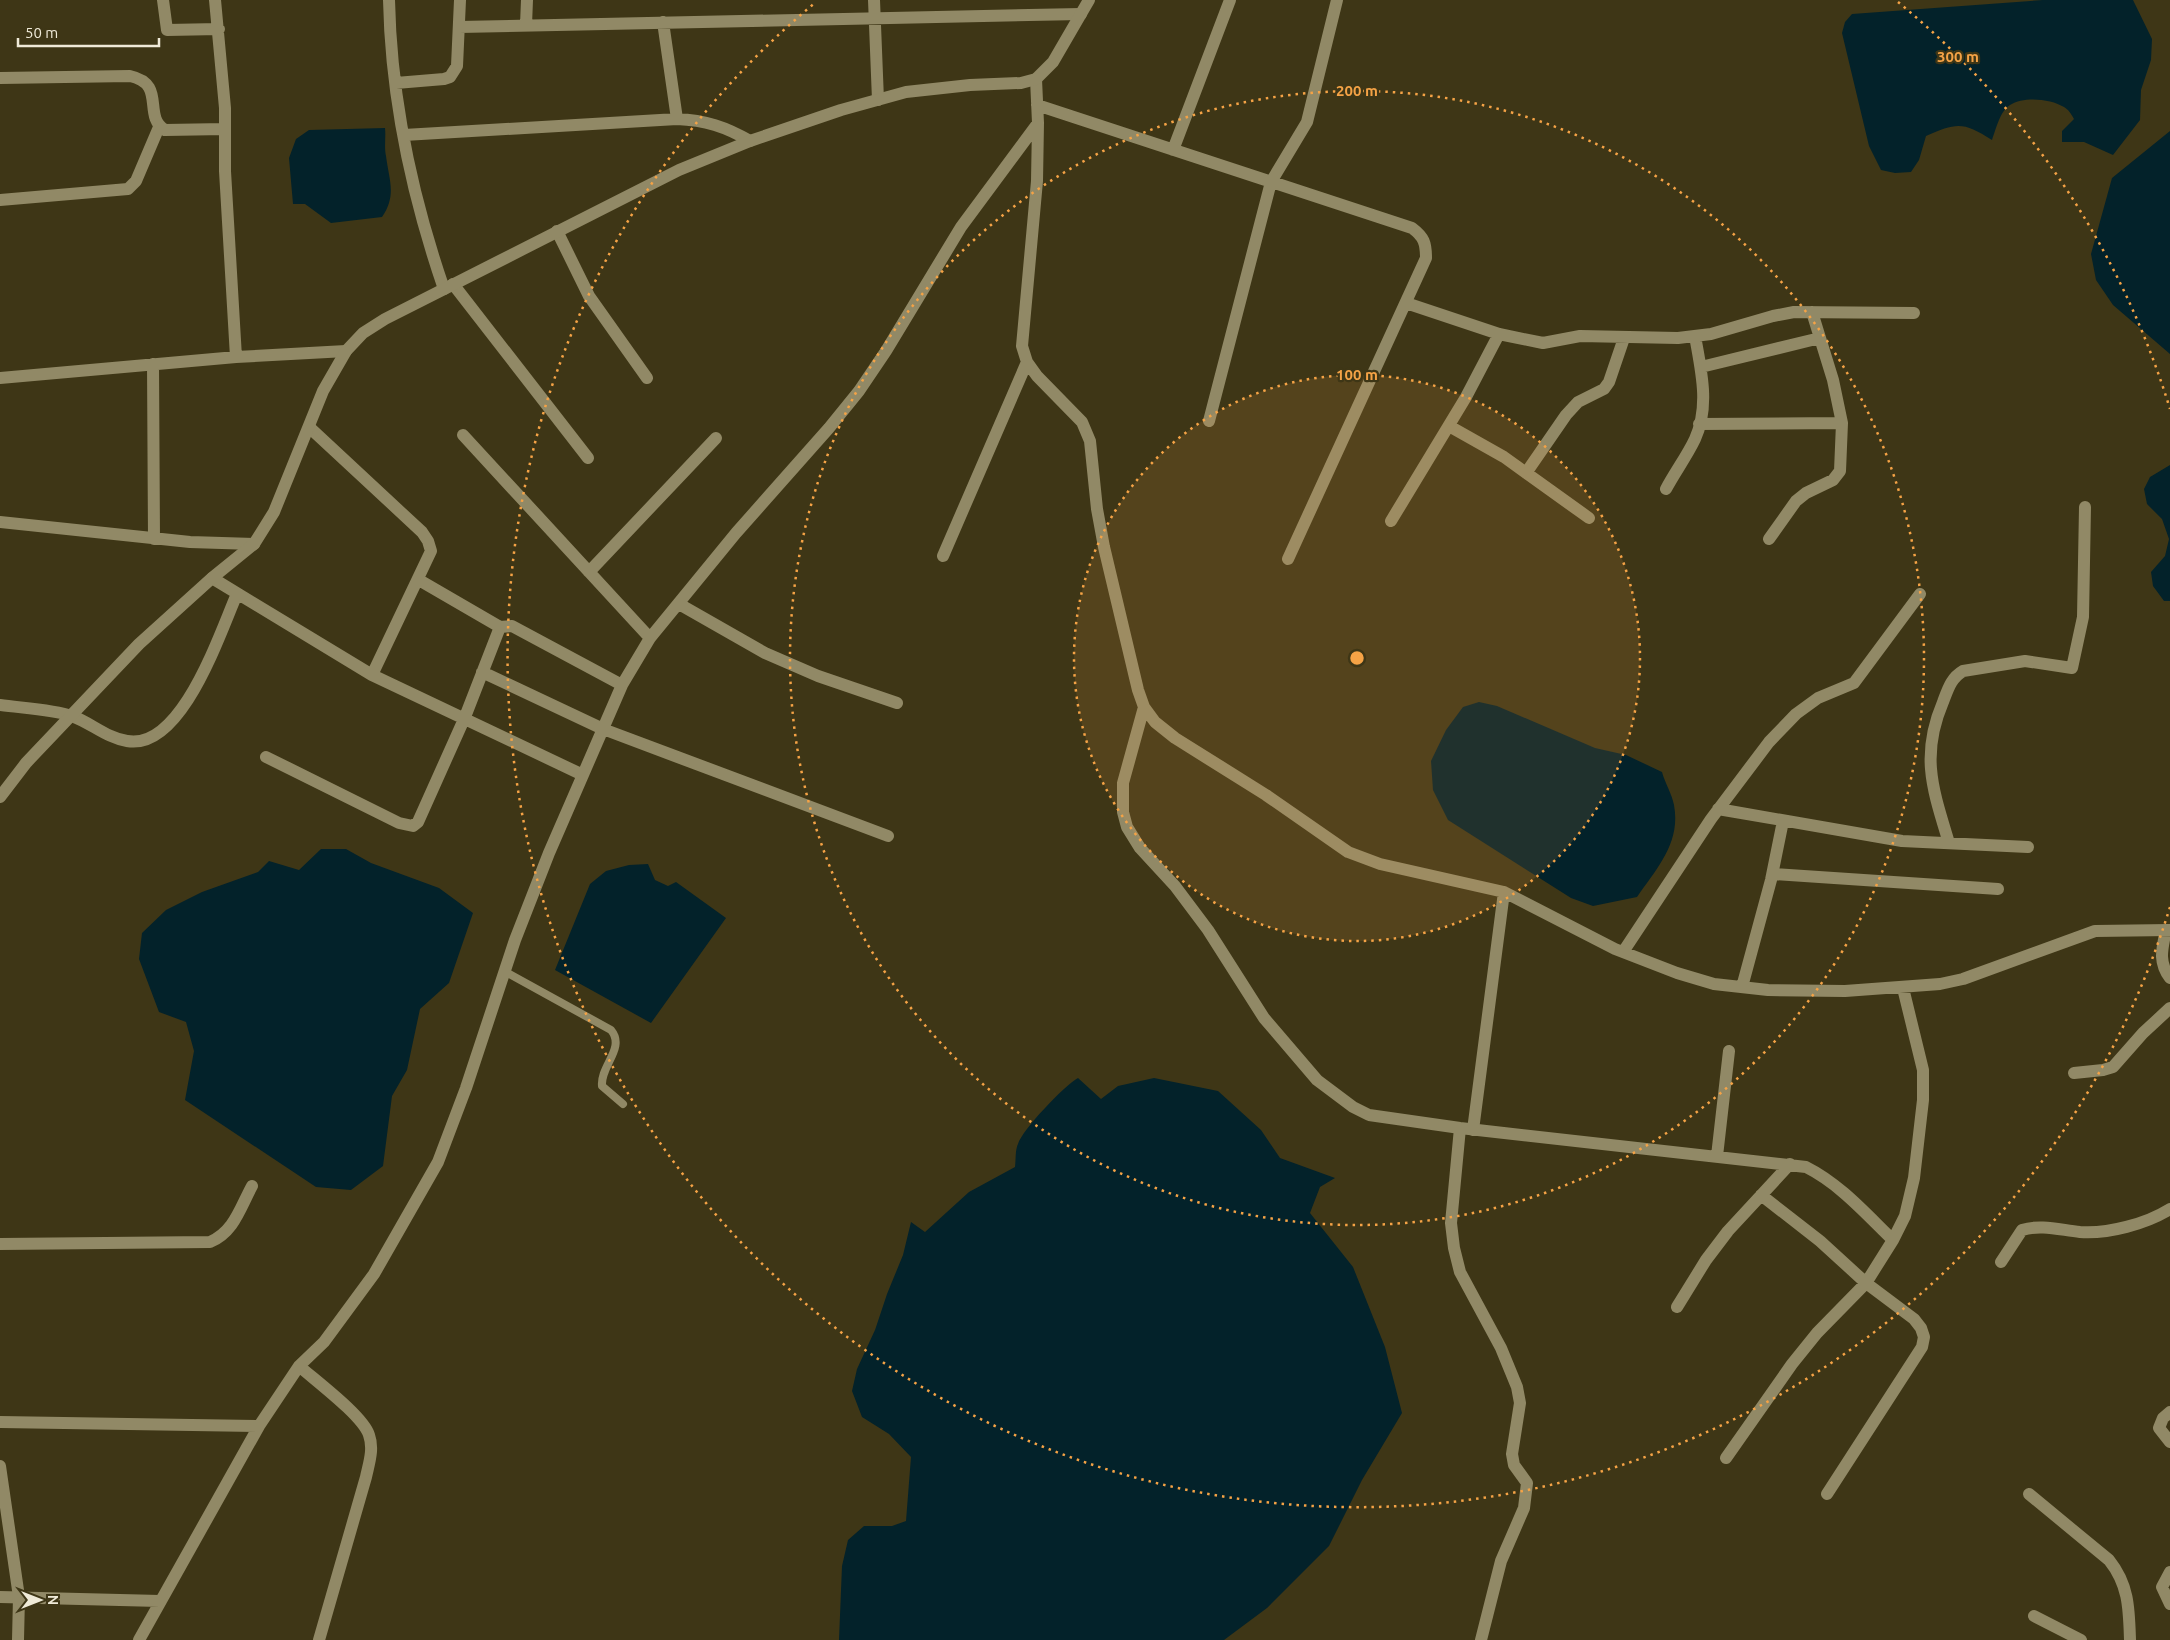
<svg xmlns="http://www.w3.org/2000/svg" width="2170" height="1640" font-family="Ubuntu,sans-serif">
  <style>
    .water { fill: #03222a }
    .lines { fill: none; stroke-linecap: round; stroke-linejoin: round }
    .lane { stroke: #918966; stroke-width: 8 }
    .street { stroke: #918966; stroke-width: 12 }
    .secondary { stroke: #918966; stroke-width: 12 }
    .ring { fill: none; stroke: #f5a346; stroke-width: 2.5; stroke-dasharray: 2.5 5 }
    .centre { fill: #f5a346; stroke: #3e3616; stroke-width: 2.5 }
    .ring-label { font-size: 15px; text-anchor: middle; font-weight: bold; fill: #f5a346; stroke: #3e3616; stroke-width: 4.5; stroke-linejoin: round; paint-order: stroke }
  </style>
  <rect width="100%" height="100%" fill="#3e3616"/>
  <path class="water" d="M 2043,0 L 2133,0 L 2152,39 L 2151,60 L 2141,90 L 2140,120 L 2113,155 L 2084,142 L 2062,142 L 2062,131 L 2074,119 C 2072,115 2068,109 2064,107 C 2051,99 2024,96 2010,105 C 2000,111 1996,129 1992,140 C 1964,122 1957,122 1926,136 L 1919,160 L 1911,172 L 1895,173 L 1881,170 L 1869,146 L 1842,33 L 1845,22 L 1852,14 Z
    M 385,128 C 386,137 384,147 386,156 C 389,180 397,195 382,217 L 331,223 L 305,204 L 293,204 L 289,158 L 296,139 L 309,130 Z
    M 2170,131 L 2170,354 L 2113,305 L 2096,280 L 2091,254 L 2112,178 Z
    M 2170,465 L 2170,601 L 2164,601 L 2153,586 L 2151,572 L 2165,556 L 2169,539 L 2162,519 L 2147,504 L 2144,489 L 2150,477 Z
    M 1479,702 L 1497,706 L 1595,748 L 1626,755 L 1662,772 C 1665,783 1672,794 1674,805 C 1681,843 1657,868 1637,897 L 1593,906 L 1571,898 L 1448,820 L 1433,790 L 1431,761 L 1446,730 L 1463,707 Z
    M 321,849 L 346,849 L 371,863 L 439,888 L 473,913 L 449,983 L 420,1009 L 407,1070 L 392,1096 L 383,1166 L 351,1190 L 316,1187 L 185,1100 L 194,1051 L 186,1022 L 159,1012 L 139,959 L 142,933 L 166,910 L 202,892 L 258,872 L 269,861 L 299,870 Z
    M 648,864 L 655,880 L 668,886 L 676,882 L 726,918 L 651,1023 L 555,970 L 590,884 L 606,871 L 629,865 Z
    M 1078,1078 L 1101,1099 L 1118,1086 L 1154,1078 L 1218,1091 L 1261,1130 L 1280,1158 L 1335,1178 L 1320,1187 L 1310,1213 L 1353,1267 L 1385,1347 L 1402,1413 L 1362,1480 L 1329,1546 L 1267,1608 L 1224,1640 L 839,1640 L 842,1566 L 848,1540 L 864,1526 L 892,1526 L 906,1521 L 911,1457 L 889,1434 L 862,1417 L 852,1391 L 857,1369 L 875,1330 L 887,1294 L 903,1255 L 911,1222 L 925,1232 L 969,1192 L 1015,1167 C 1016,1160 1015,1150 1018,1144 C 1022,1130 1065,1085 1078,1078 Z"/>
  <g class="lines">
    <path class="lane" d="M 504,971 L 611,1030 C 626,1048 600,1066 602,1086 L 623,1104"/>
    <path class="street" d="M 163,0 L 167,30 L 219,29
      M 215,0 L 225,108 L 225,171 L 236,357
      M 389,0 C 391,98 412,196 444,289
      M 874,0 L 878,100
      M 663,22 L 677,119
      M 526,25 L 527,0
      M 459,27 L 1081,14
      M 0,78 L 130,76 C 167,84 142,116 165,130 L 225,129
      M 396,83 L 444,79 L 450,77 L 457,66 L 460,0
      M 1037,105 L 1412,228 C 1424,237 1426,243 1426,258 L 1288,559
      M 1038,123 L 1037,181 L 1022,346 L 1027,362 L 1037,376 L 1082,422 L 1090,441 L 1097,509 L 1104,547 L 1138,690 L 1144,707 L 1155,722 L 1175,738 L 1266,795 L 1348,852 L 1380,864 L 1504,892 L 1615,949 L 1677,973 L 1714,984 L 1768,990 L 1845,991 L 1940,984 L 1963,979 L 2095,931 L 2170,930
      M 404,135 L 677,119 C 705,120 726,127 750,141
      M 1173,150 L 1230,0
      M 0,200 L 128,189 L 136,181 L 159,127
      M 557,231 L 589,296 L 647,378
      M 453,284 L 588,458
      M 1406,303 L 1499,334 L 1543,343 L 1580,336 L 1678,338 L 1711,334 L 1773,316 L 1794,312 L 1914,313
      M 153,364 L 154,539
      M 1701,367 L 1820,338
      M 0,378 L 236,357 L 346,351
      M 1209,421 L 1271,182 L 1307,122 L 1337,0
      M 1699,424 L 1842,423
      M 1449,426 L 1504,457 L 1589,518
      M 309,427 L 422,532 L 428,541 L 431,551 L 372,675
      M 463,435 L 650,638
      M 1526,473 L 1566,415 L 1578,402 L 1604,389 L 1609,382 L 1624,338
      M 1666,489 C 1675,472 1687,456 1695,439 C 1710,406 1701,370 1695,336
      M 1391,521 L 1466,397 L 1499,334
      M 0,522 L 190,542 L 254,544
      M 1769,539 L 1796,501 L 1806,493 L 1833,480 L 1840,471 L 1842,423 L 1833,380 L 1812,312
      M 943,556 L 1027,362
      M 589,572 L 716,438
      M 212,578 L 372,675 L 583,775
      M 419,580 L 500,627
      M 679,604 L 765,653 L 818,676 L 897,703
      M 482,672 L 603,729 L 888,836
      M 0,705 C 21,708 52,709 72,716 C 91,723 107,738 127,741 C 182,751 220,632 237,594
      M 1144,707 L 1123,783 L 1123,812 L 1127,827 L 1140,848 L 1175,886 L 1208,930 L 1264,1018 L 1317,1080 L 1353,1107 L 1369,1115 L 1460,1128 L 1806,1167 C 1840,1184 1866,1214 1893,1240
      M 266,757 L 399,823 L 413,826 L 418,822 L 465,717 L 500,627 L 512,626 L 622,685
      M 1718,809 L 1902,841 L 2028,847
      M 1949,843 C 1933,790 1920,756 1943,702 C 1948,689 1951,678 1963,671 L 2025,661 L 2072,668 L 2083,617 L 2085,507
      M 1773,874 L 1998,889
      M 2166,930 C 2162,949 2158,962 2170,978
      M 1623,952 L 1711,819 L 1769,742 L 1796,714 L 1818,698 L 1854,683 L 1920,594
      M 1742,987 L 1771,880 L 1783,821
      M 2074,1073 L 2103,1070 L 2113,1067 L 2143,1033 L 2170,1008
      M 1460,1128 L 1451,1223 L 1454,1248 L 1460,1272 L 1501,1348 L 1517,1387 L 1520,1403 L 1512,1454 L 1514,1465 L 1527,1483 L 1524,1508 L 1501,1561 L 1481,1640
      M 1473,1130 L 1504,892
      M 1717,1156 L 1729,1051
      M 1761,1195 L 1820,1241 L 1866,1283 L 1914,1319 L 1921,1328 L 1924,1337 L 1922,1347 L 1827,1494
      M 0,1244 L 210,1242 C 234,1232 240,1208 252,1186
      M 2001,1262 L 2022,1230 C 2041,1224 2060,1230 2080,1232 C 2108,1234 2146,1224 2170,1209
      M 1677,1307 L 1706,1260 L 1728,1231 L 1790,1164
      M 299,1366 C 316,1381 363,1416 369,1435 C 374,1449 369,1463 366,1477 L 319,1640
      M 2170,1412 L 2163,1418 L 2159,1428 L 2170,1442
      M 0,1422 L 259,1426
      M 1726,1458 L 1792,1364 L 1817,1333 L 1866,1283 L 1893,1240 L 1905,1216 L 1914,1178 L 1923,1100 L 1923,1070 L 1903,988
      M 2029,1494 L 2109,1560 C 2129,1585 2129,1609 2130,1640
      M 2170,1572 L 2162,1587 L 2170,1604
      M 0,1597 L 160,1601
      M 2034,1616 L 2081,1640
      M 139,1640 L 259,1426 L 299,1366 L 324,1342 L 374,1274 L 438,1162 L 466,1088 L 515,940 L 549,853 L 622,685 L 650,638 L 736,533 L 829,428 L 859,391 L 886,351 L 961,227 L 1038,123 L 1036,79"/>
    <path class="secondary" d="M 0,797 L 26,763 L 139,644 L 212,578 L 254,544 L 274,512 L 323,391 L 346,351 L 363,333 L 385,319 L 679,170 L 750,141 L 841,110 L 906,92 L 970,85 L 1021,83 L 1036,79 L 1053,62 L 1089,0
      M 0,1466 L 19,1597 L 18,1640"/>
  </g>
  <circle cx="1357" cy="658" r="283" fill="#f5a346" fill-opacity=".12"/>
  <g class="ring">
    <circle cx="1357" cy="658" r="283"/>
    <circle cx="1357" cy="658" r="567"/>
    <path d="M2170 907A850 850 0 1 1 816 2M1898 2A850 850 0 0 1 2170 409"/>
  </g>
  <circle cx="1357" cy="658" r="8" class="centre"/>
  <g class="ring-label">
    <text x="1958" y="62">300 m</text>
    <text x="1357" y="96">200 m</text>
    <text x="1357" y="380">100 m</text>
  </g>
  <g transform="translate(40 1600) rotate(90)" stroke="#3e3616" stroke-width="4" paint-order="stroke">
  <path d="M0-4L9 19L0 12L-9 19Z" fill="#efead8"/>
  <text y="-8" font-size="14" font-weight="bold" text-anchor="middle" fill="#efead8">N</text>
  </g>
  <path d="M18 38v8h141v-8" fill="none" stroke="#efead8" stroke-width="2.5"/>
  <text x="25" y="38" font-size="15" fill="#efead8" stroke="#3e3616" stroke-width="4" paint-order="stroke">50 m</text>
</svg>
